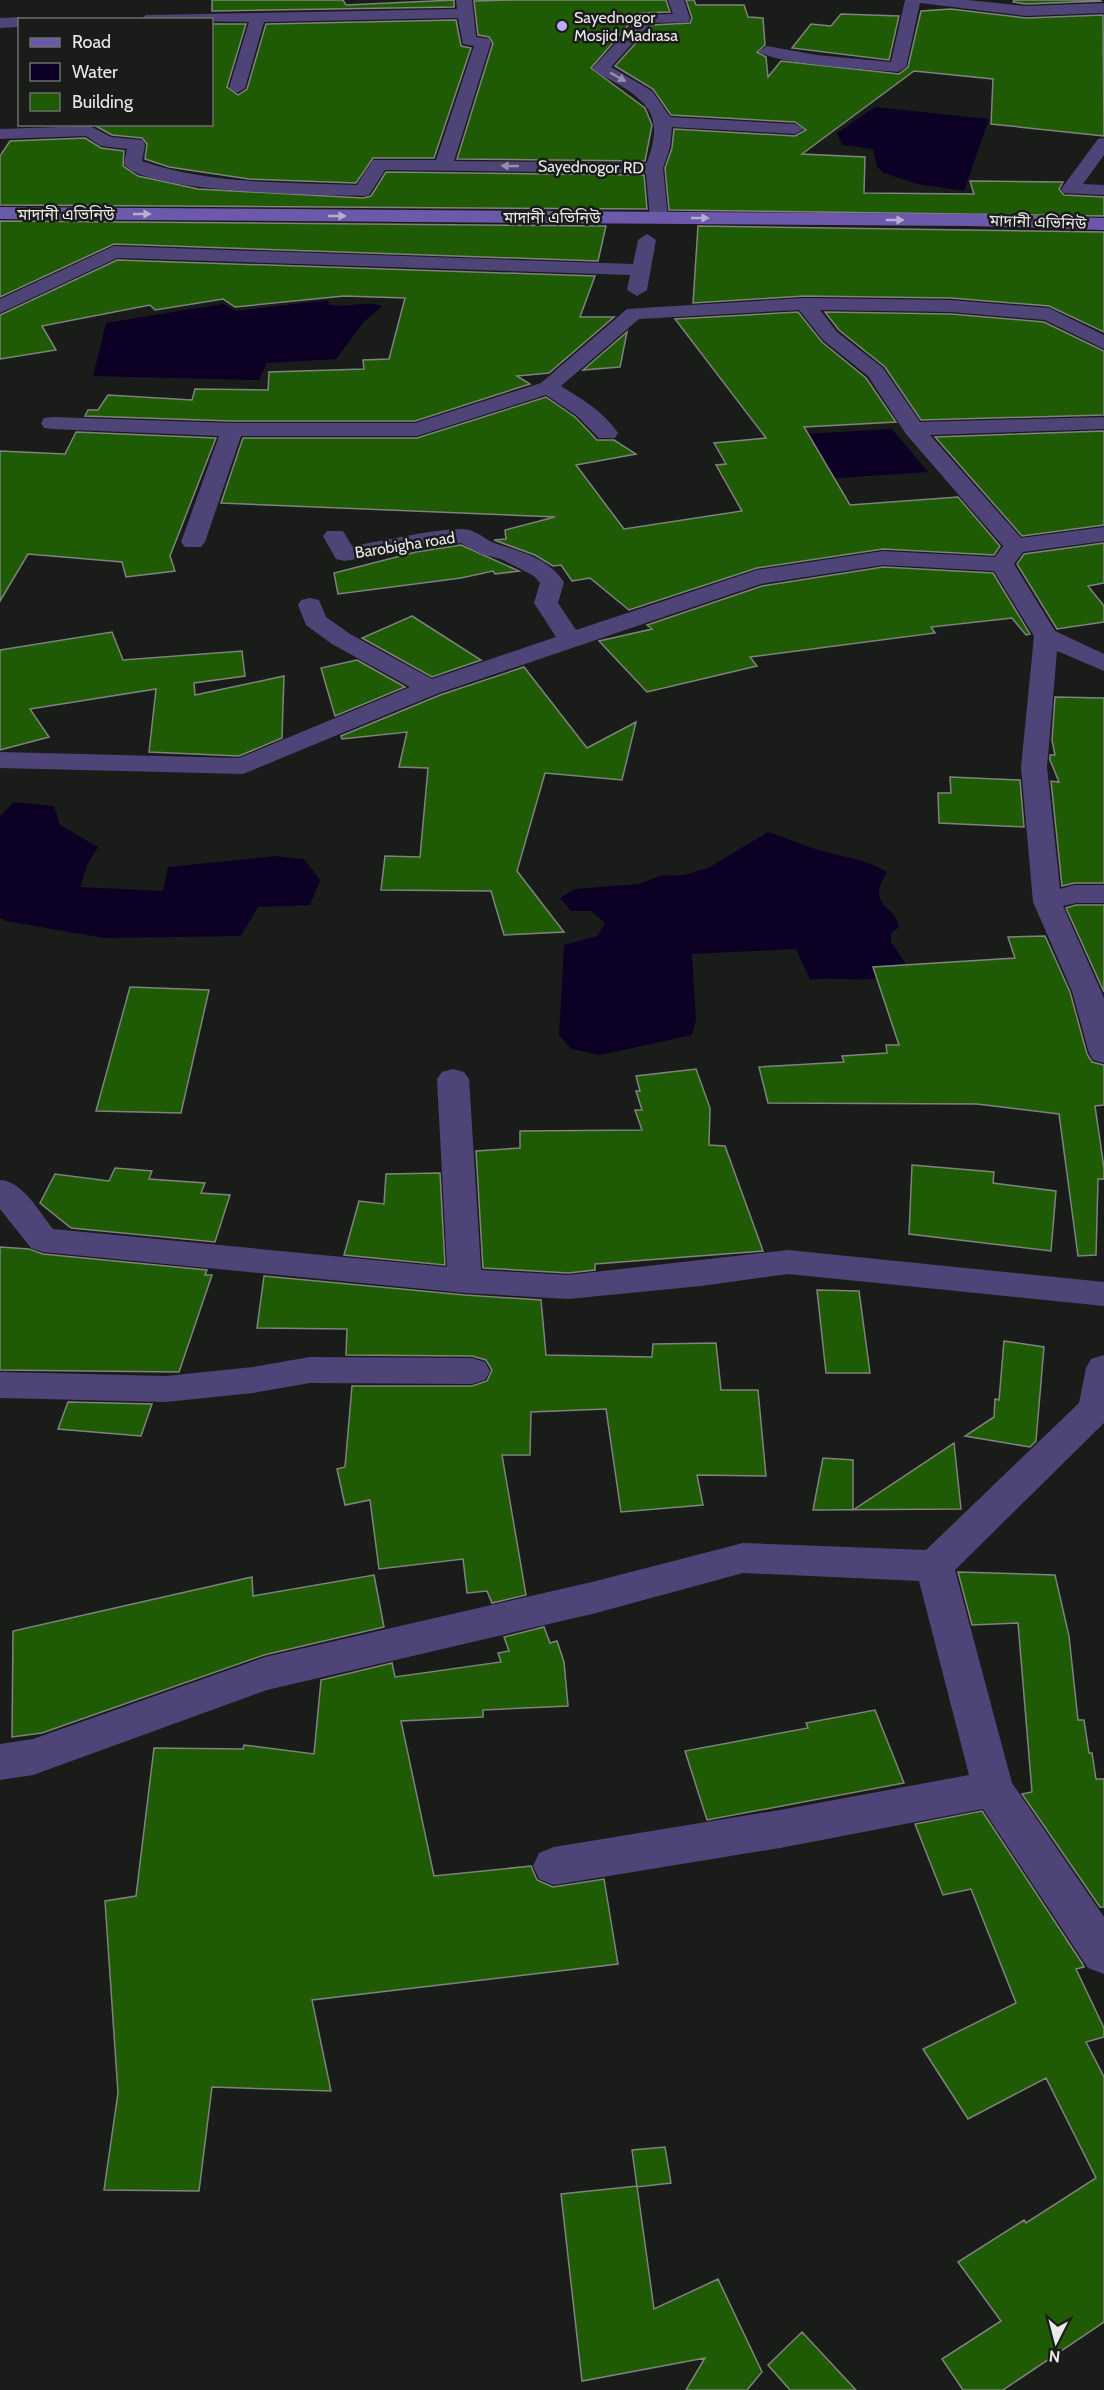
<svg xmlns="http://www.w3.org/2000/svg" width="1104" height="2390" font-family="Cabin,'Noto Sans Bengali',sans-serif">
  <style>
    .water { fill: #0c0025 }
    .building { fill: #1f5b05; stroke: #80827f; stroke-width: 1.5 }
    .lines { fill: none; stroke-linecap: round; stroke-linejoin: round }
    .street { fill: #4f4477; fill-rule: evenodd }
    .secondary { fill: #6d59ac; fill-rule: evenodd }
    .oneway { fill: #948eaa }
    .oneway2 { fill: #b7afd0 }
    .poi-dot { fill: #b9abf7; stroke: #1a1c1a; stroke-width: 2 }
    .labels { text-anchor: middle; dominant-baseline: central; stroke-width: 5; stroke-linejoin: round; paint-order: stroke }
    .far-poi-label { font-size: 16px; fill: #e8e9e8; stroke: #1a1c1a; text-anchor: start }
    .far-street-label { font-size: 16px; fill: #e8e9e8; stroke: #1a1c1a }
  </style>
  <rect width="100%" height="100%" fill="#1a1c1a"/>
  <path class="water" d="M 875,107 L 989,119 L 964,191 L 917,184 L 884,173 L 877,167 L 873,149 L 842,145 L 837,133 Z
    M 328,300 L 329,305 C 347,308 365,300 382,306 L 363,323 L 336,359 L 267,363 L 259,380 L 93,376 L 106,323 L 223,304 L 236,311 Z
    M 892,429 L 928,472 L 810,480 L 787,435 Z
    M 14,802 L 54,806 L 60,825 L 98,847 L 88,863 L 80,887 L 163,891 L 168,867 L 276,856 L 304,859 L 320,880 L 310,905 L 258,907 L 241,936 L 104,938 L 6,921 L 0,918 L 0,816 Z
    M 768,832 C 783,836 797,843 812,848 C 837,856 864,858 887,872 C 865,908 895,903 899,927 L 891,933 L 891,942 L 906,964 C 880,989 843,975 810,980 L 796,949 L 692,954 L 696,1020 L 692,1035 L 600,1055 L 571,1049 L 559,1035 L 564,945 L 597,936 L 605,923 L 591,911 L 571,911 L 560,898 L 575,889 L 639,884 L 659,876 L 684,875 L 708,868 Z"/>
  <path class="building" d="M 212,0 L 343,0 L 346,5 L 454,0 L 454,7 L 212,11 Z
    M 514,0 L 666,0 L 670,12 L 639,13 L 591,68 L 645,108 L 652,125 L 645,161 L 457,159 L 493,43 L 489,37 L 478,35 L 474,1 Z
    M 686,0 L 694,0 L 696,5 L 744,5 L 748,17 L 763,18 L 765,45 L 757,52 L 766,57 L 768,77 L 781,61 L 899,74 L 908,67 L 921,11 L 951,9 L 1026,18 L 1103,15 L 1104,136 L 991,124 L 993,79 L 914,71 L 802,154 L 865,157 L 864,193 L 974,194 L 970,181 L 1063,182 L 1059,189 L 1064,195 L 1104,197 L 1104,216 L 669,210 L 665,168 L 672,148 L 674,129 L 795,136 L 806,130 L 795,122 L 671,115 L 653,89 L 615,66 L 652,25 L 690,23 L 692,18 Z
    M 1014,0 L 1100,0 L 1101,1 L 1026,4 L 1013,2 Z
    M 841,14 L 899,16 L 889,60 L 792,48 L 811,24 L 831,26 Z
    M 456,20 L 461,46 L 471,48 L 434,158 L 373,158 L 356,183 L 249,179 L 169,167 L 145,159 L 147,144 L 142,138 L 112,135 L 92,124 L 212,124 L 212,24 L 246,24 L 227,87 L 238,95 L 247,89 L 266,24 Z
    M 85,138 L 101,148 L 124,151 L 123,166 L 138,176 L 198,189 L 363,198 L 371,196 L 386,172 L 644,175 L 647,209 L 0,205 L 0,156 L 10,141 Z
    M 0,221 L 606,226 L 598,261 L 114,244 L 0,297 Z
    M 698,226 L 1104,232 L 1104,332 L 1049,306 L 951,298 L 804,296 L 693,303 Z
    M 117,260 L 595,276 L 580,317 L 614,317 L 549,373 L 517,376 L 530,384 L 415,421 L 232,421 L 85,416 L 88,410 L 98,410 L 108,395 L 192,400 L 195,389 L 268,390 L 269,372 L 364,369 L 363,360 L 389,359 L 405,298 L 344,296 L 235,307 L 223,299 L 155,310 L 150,305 L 42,326 L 56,350 L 0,359 L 0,315 Z
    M 798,312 L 822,342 L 866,378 L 896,422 L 804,427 L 850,505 L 958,497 L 1000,546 L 994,555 L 883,549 L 757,568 L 629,610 L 590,578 L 572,581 L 561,565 L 553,566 L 535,555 L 494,540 L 506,539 L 505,530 L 555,517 L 221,503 L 243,438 L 417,438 L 546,397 L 575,417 L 597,440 L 614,440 L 636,454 L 576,465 L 624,529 L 742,511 L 716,465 L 726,464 L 714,443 L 766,438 L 675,319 Z
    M 825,312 L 951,314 L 1044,322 L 1104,351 L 1104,415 L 921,420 L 885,367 L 839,330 Z
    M 627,332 L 620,367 L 583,370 Z
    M 1104,431 L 1104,525 L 1022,536 L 935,437 Z
    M 76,432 L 216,438 L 170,556 L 175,571 L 126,577 L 122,562 L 28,554 L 0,601 L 0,451 L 65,454 Z
    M 1104,543 L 1104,583 L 1088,586 L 1104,606 L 1104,622 L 1057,629 L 1017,564 L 1024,554 Z
    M 461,545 L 519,571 L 495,574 L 493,571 L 461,578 L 338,594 L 334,573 L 416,552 Z
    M 883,567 L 993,573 L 1030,634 L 1026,635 L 1012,618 L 931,627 L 935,633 L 750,657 L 757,666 L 647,692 L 599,641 L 652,629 L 647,625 L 762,586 Z
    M 412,616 L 481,660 L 432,677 L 362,638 Z
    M 112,632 L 123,660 L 242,651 L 245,676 L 194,683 L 195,695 L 284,676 L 282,738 L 239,756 L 149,752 L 156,689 L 30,709 L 49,737 L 0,750 L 0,650 Z
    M 357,660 L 405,687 L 335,716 L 321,668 Z
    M 524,667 L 587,748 L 636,722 L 622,780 L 545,773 L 517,871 L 564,932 L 504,935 L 491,891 L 381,890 L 385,856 L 420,857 L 428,768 L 399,767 L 407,732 L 342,739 L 341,736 L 440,695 Z
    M 1055,697 L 1104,698 L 1104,883 L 1074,883 L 1062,886 L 1051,781 L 1059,782 L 1050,760 L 1050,755 L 1055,755 L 1052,740 Z
    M 950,777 L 1020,780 L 1024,827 L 939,823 L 938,793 L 951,793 Z
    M 1076,905 L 1104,905 L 1104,992 L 1066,908 Z
    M 1045,936 L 1070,992 L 1087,1054 L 1092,1062 L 1104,1065 L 1104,1105 L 1095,1106 L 1104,1168 L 1104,1179 L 1098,1179 L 1096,1255 L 1078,1256 L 1059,1114 L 977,1104 L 768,1103 L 759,1067 L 844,1062 L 842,1056 L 887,1053 L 886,1045 L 899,1045 L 873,967 L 1015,958 L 1008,937 Z
    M 130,987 L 209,990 L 181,1113 L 96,1111 Z
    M 696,1069 L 710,1108 L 709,1145 L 725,1146 L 763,1251 L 595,1264 L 595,1270 L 568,1273 L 483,1268 L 476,1151 L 520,1148 L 520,1131 L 642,1130 L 635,1110 L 642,1110 L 636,1091 L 640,1091 L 636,1076 Z
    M 912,1165 L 994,1172 L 993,1183 L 1056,1191 L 1051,1251 L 909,1234 Z
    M 115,1168 L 152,1171 L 149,1179 L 205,1183 L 201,1193 L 230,1195 L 215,1242 L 71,1228 L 40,1203 L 55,1174 L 109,1181 Z
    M 440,1173 L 445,1265 L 344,1255 L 359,1201 L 384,1204 L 386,1174 Z
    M 0,1247 L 29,1249 L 43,1254 L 207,1270 L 205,1275 L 212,1275 L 179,1372 L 0,1370 Z
    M 264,1276 L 465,1295 L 541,1300 L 546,1355 L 652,1357 L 653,1344 L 716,1343 L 721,1390 L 758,1390 L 766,1476 L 697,1475 L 703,1505 L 621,1512 L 606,1409 L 531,1412 L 530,1455 L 502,1455 L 526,1595 L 492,1603 L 487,1591 L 467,1593 L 463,1559 L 379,1569 L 370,1500 L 345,1505 L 337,1469 L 345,1467 L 352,1386 L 472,1386 L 487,1381 L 492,1370 L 486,1360 L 472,1356 L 346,1355 L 347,1329 L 257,1328 Z
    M 817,1290 L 859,1291 L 870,1373 L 826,1373 Z
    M 1004,1341 L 1044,1347 L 1036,1441 L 1030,1447 L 965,1436 L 994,1417 L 995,1399 L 999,1400 Z
    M 68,1402 L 152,1404 L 141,1436 L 58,1429 Z
    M 954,1443 L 961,1509 L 813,1510 L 823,1458 L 853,1460 L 853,1510 Z
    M 958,1572 L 1055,1575 L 1069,1636 L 1078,1720 L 1084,1720 L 1089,1753 L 1092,1753 L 1096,1779 L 1104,1779 L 1104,1907 L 1100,1907 L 1022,1794 L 1032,1792 L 1018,1623 L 972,1625 Z
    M 374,1575 L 384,1627 L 264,1655 L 42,1733 L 12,1737 L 13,1631 L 252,1577 L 253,1596 Z
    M 544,1627 L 550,1643 L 557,1641 L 564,1662 L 568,1706 L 483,1710 L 483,1717 L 401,1721 L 434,1876 L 531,1866 L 537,1880 L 553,1887 L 604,1879 L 618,1964 L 312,2000 L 331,2091 L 212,2087 L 199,2191 L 104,2190 L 118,2093 L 105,1901 L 136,1896 L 154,1748 L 243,1749 L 244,1745 L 314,1754 L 321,1680 L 392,1663 L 395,1677 L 501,1662 L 498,1653 L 509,1651 L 504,1637 Z
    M 875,1710 L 904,1783 L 707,1820 L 685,1751 L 808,1728 L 806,1723 Z
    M 982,1811 L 1082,1963 L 1084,1967 L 1076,1969 L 1104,2028 L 1104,2037 L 1086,2042 L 1104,2077 L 1104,2322 L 1003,2390 L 963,2390 L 942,2359 L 1001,2321 L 958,2262 L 1024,2220 L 1026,2223 L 1096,2178 L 1046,2078 L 968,2119 L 923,2049 L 1016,2003 L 971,1889 L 943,1895 L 915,1824 Z
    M 665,2147 L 671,2183 L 637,2187 L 632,2150 Z
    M 637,2186 L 654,2309 L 718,2279 L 762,2372 L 747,2390 L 686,2390 L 705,2358 L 582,2381 L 561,2194 Z
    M 802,2332 L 856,2390 L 790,2390 L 768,2365 Z"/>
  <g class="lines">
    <path class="street" d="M 456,0 L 472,0 L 476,37 L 489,39 L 491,42 L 454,161 L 647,163 C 662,121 654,105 616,83 C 608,78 598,75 593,68 L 641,15 L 673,14 L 668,0 L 684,0 L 690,19 L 688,22 L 651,23 L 611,67 L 652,91 L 670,117 L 795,124 L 804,129 L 795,134 L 672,127 L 670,147 L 663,168 L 668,218 L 659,224 L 650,218 L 646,173 L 385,170 L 369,195 L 363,196 C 324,195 144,193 124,164 L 127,149 L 101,146 L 86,136 L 0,139 L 0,129 L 90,126 L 111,137 L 142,140 L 145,144 L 142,161 C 211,185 286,182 357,185 L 373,160 L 436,160 L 474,46 L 463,44 L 458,18 L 264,22 L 245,88 L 237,93 L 229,88 L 249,22 L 139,20 L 146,15 L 457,9 Z
      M 905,0 L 968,0 L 1026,6 L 1104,3 L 1104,13 L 1026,16 L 920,3 L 906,67 L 898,72 C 876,70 770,64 759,51 L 767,46 L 817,55 L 891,62 Z
      M 20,17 L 26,20 L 20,20 L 20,27 L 0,28 L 0,18 Z
      M 1104,138 L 1104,155 L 1083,184 L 1104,185 L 1104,195 L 1064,193 L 1061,189 L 1064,185 L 1098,139 Z
      M 647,234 L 656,240 L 647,290 L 637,296 L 627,290 L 630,275 L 117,258 L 0,313 L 0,299 L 114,246 L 633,264 L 638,240 Z
      M 804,298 L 951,300 L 1049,308 L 1104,335 L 1104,349 L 1045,320 L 951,312 L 820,310 L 837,332 L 883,368 L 920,422 L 1104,417 L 1104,429 L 930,435 L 1021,538 L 1104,527 L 1104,541 L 1023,552 L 1014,564 L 1055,631 L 1104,654 L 1104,671 L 1057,651 L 1047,767 L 1060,889 L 1074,885 L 1104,885 L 1104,903 L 1076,903 L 1063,906 L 1104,998 L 1104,1063 L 1093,1060 L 1089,1053 L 1072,991 L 1033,902 L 1021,767 L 1034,636 L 994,571 L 883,565 L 761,584 L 439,693 L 243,774 L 0,768 L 0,752 L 239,758 L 410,687 L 332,644 L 306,625 L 298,605 L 301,600 L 310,598 L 319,600 L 326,617 L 350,634 L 432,679 L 556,637 L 534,603 L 540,583 L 534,576 L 501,559 L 481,554 L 461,543 L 344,561 L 336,559 L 323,536 L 327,531 L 343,531 L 352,546 C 385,541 431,529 463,529 C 475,529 485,540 497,544 C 522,552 548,558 564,582 L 558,603 L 576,630 L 757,570 L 883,551 L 995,557 L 1003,546 L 906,434 L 868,376 L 823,340 L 799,310 L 639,319 L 561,386 C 582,399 604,412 618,433 L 615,438 L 599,438 L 576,415 L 546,395 L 417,436 L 241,436 L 205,542 L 201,547 L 185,547 L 181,542 L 219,436 L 52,429 L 44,428 L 41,423 L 44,418 L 52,417 L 232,423 L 415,423 L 541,383 L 627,309 Z
      M 453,1069 L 464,1072 L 469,1079 L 481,1270 L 568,1275 L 788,1250 L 1104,1282 L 1104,1306 L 788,1274 L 701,1286 L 568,1299 L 465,1293 L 43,1252 L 31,1248 L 0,1209 L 0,1180 C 23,1181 39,1212 53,1229 L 447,1267 L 437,1079 L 442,1072 Z
      M 1104,1355 L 1104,1423 L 955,1570 L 1012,1783 L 1104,1917 L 1104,1974 L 1088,1968 L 983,1809 L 780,1848 L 554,1885 L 539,1879 L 533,1866 L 539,1853 L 554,1847 L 780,1810 L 969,1775 L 919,1581 L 743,1573 L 596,1613 L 267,1690 L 33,1775 L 0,1780 L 0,1744 L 33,1739 L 265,1657 L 596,1581 L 743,1543 L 926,1550 L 1079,1403 L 1086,1368 L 1091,1359 Z
      M 310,1357 L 472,1358 L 485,1362 L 490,1371 L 485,1380 L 472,1384 L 310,1383 L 253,1393 L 166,1402 L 0,1398 L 0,1372 L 166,1376 L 253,1367 Z"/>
    <path class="secondary" d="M 0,207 L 970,214 L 1104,218 L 1104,230 L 970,226 L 0,219 Z"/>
  </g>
  <defs><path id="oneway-solid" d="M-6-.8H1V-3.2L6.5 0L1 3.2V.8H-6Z" transform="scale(1.5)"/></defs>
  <g class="oneway">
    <use href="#oneway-solid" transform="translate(618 77) rotate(29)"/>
    <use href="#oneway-solid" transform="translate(510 166) rotate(-179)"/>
  </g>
  <g class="oneway2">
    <use href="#oneway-solid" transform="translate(142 214)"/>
    <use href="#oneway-solid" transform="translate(337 216)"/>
    <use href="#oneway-solid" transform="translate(700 218)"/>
    <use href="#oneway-solid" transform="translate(895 220)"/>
  </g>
  <circle class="poi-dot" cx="562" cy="26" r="6"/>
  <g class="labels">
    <g class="far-poi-label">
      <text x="574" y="17">Sayednogor<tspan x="574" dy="18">Mosjid Madrasa</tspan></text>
    </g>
    <g class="far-street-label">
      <text transform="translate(591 167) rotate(1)">Sayednogor RD</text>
      <text x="66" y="214">মাদানী এভিনিউ</text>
      <text x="552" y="217">মাদানী এভিনিউ</text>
      <text transform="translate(1038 222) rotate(2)">মাদানী এভিনিউ</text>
      <text transform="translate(405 545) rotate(-9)">Barobigha road</text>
    </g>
  </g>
  <rect x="18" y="18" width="195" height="108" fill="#1a1c1a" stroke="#6c6e6c" stroke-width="1.5"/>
  <rect x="30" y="38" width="30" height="9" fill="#6d59ac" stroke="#6c6e6c" stroke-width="1.5"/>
  <text x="72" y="48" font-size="18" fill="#e8e9e8">Road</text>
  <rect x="30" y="63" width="30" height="18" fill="#0c0025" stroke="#6c6e6c" stroke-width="1.5"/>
  <text x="72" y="78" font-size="18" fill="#e8e9e8">Water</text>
  <rect x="30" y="93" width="30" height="18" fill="#1f5b05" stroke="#6c6e6c" stroke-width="1.5"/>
  <text x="72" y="108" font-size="18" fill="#e8e9e8">Building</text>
  <g transform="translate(1056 2342) rotate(186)" stroke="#1a1c1a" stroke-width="4.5" paint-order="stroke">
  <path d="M0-4.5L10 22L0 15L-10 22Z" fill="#e8e9e8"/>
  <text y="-9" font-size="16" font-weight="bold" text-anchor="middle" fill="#e8e9e8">N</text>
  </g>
</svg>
